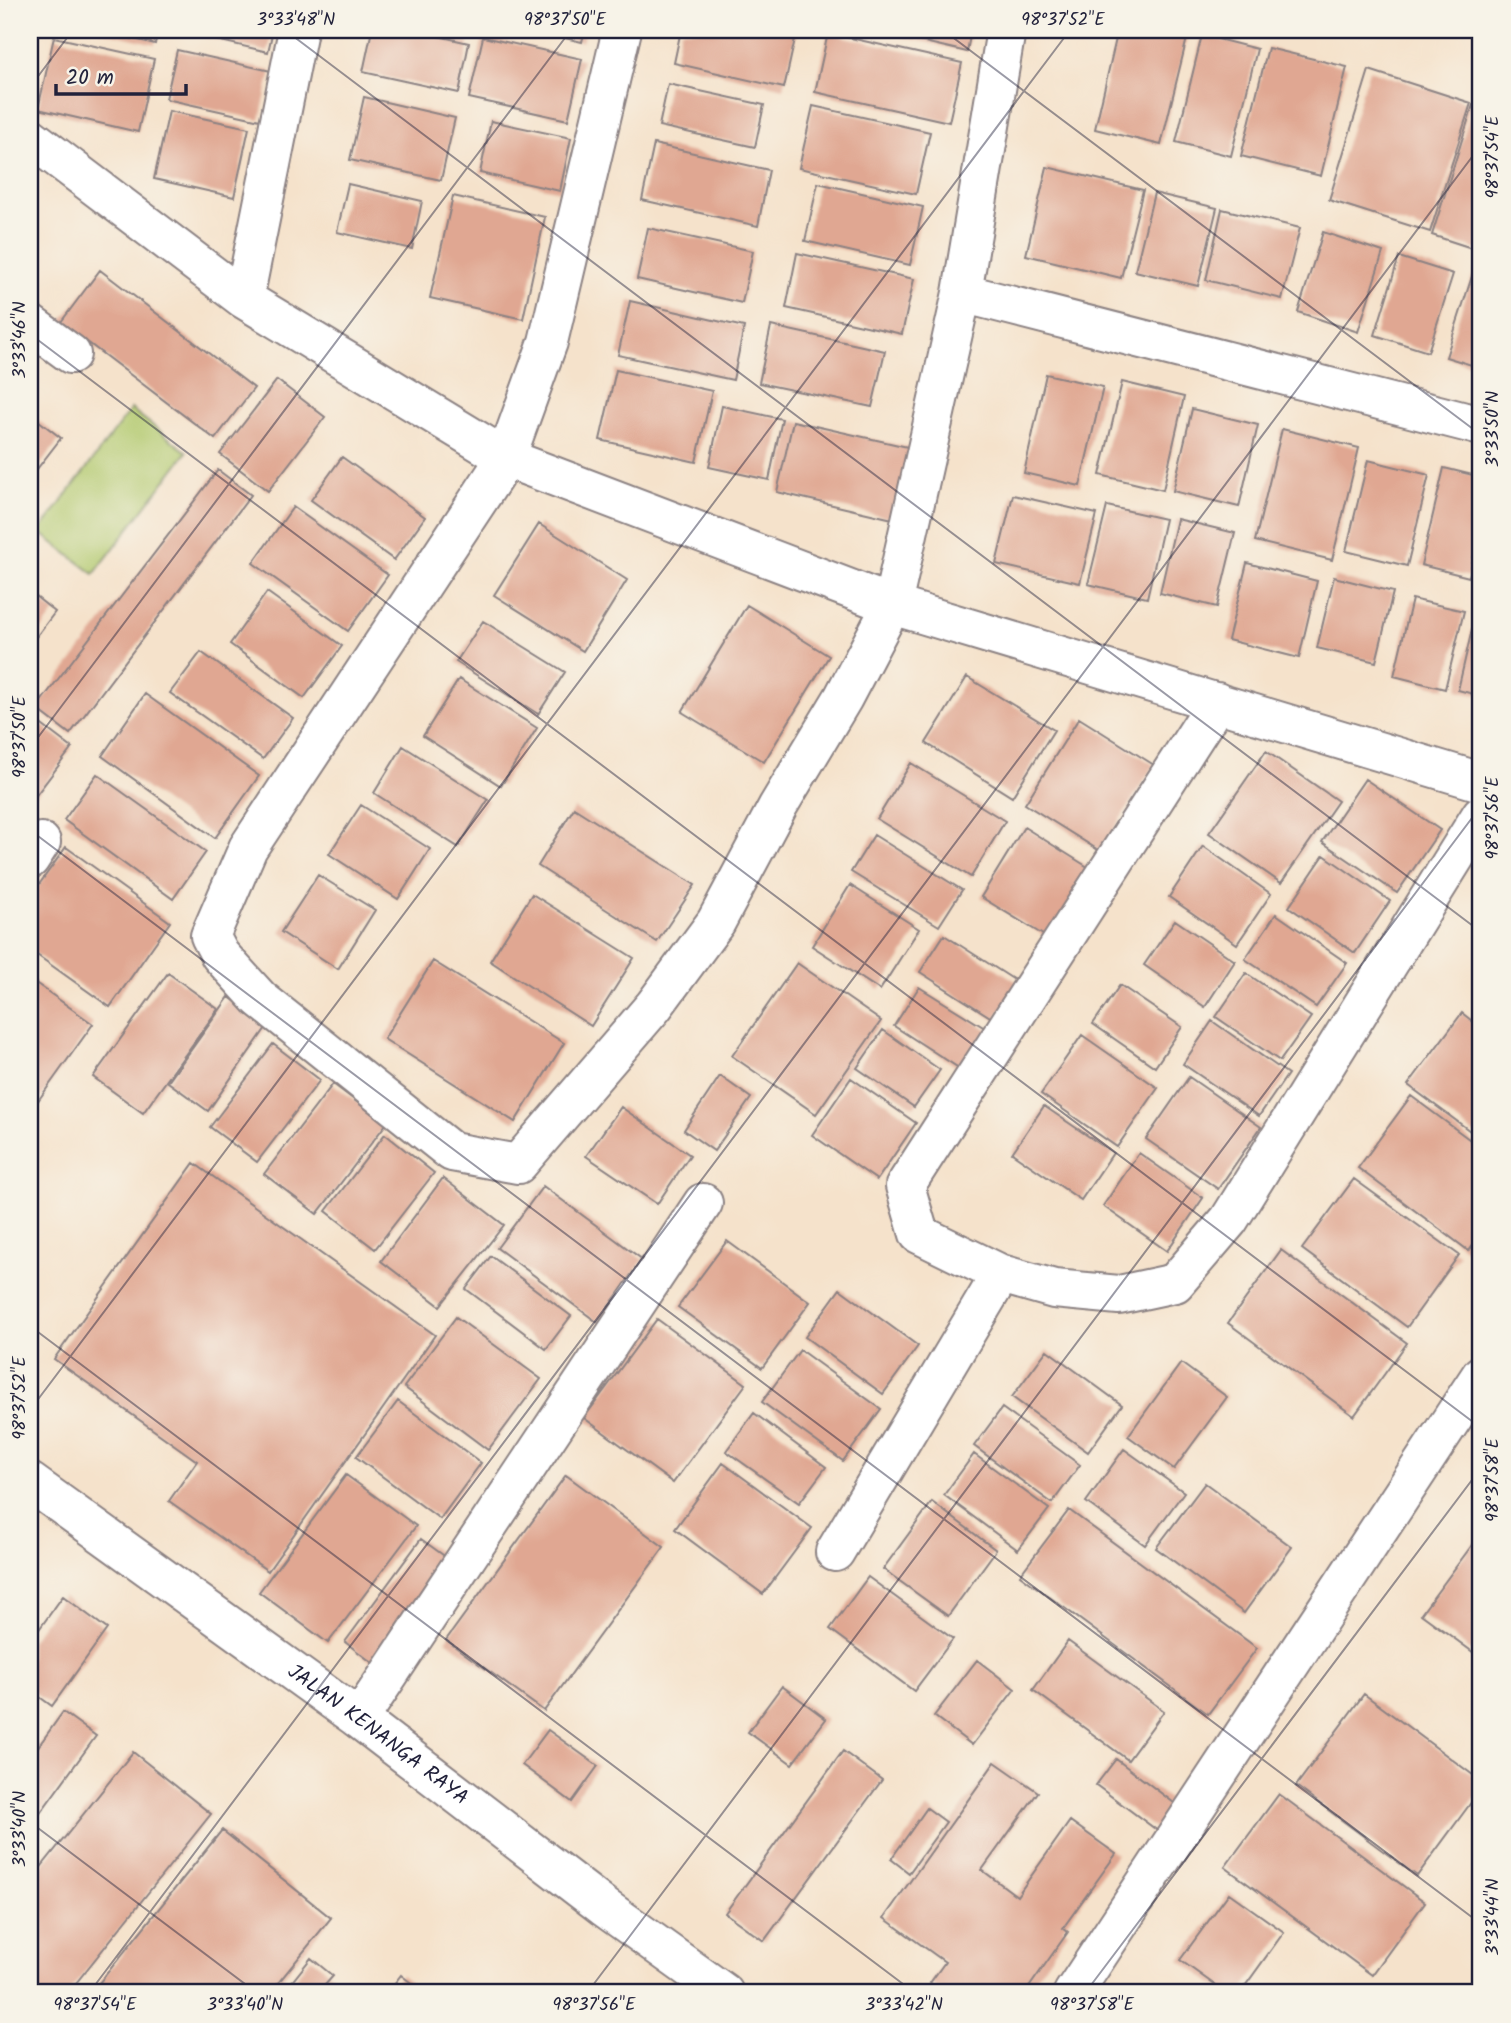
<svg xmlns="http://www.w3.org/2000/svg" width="1511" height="2023" font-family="Kalam,sans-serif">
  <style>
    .green { fill: #b2c96e; stroke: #6a7654; stroke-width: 2 }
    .building { fill: #e0a792 }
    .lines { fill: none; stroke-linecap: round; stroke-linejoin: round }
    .street-casing { stroke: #8c8283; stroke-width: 42 }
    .secondary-casing { stroke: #8c8283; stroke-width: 42 }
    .street { stroke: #fff; stroke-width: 38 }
    .secondary { stroke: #fff; stroke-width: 38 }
    .ticks { fill: none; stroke: #22223b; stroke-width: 2; stroke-opacity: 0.45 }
    .labels { text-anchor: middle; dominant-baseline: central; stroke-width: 6; stroke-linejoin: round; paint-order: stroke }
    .street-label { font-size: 21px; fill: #22223b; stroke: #f7f3e8 }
    .neatline { fill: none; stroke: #22223b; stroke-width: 2.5 }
    .ticks-label { font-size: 18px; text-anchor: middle; fill: #22223b }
  </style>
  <rect width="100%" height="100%" fill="#f7f3e8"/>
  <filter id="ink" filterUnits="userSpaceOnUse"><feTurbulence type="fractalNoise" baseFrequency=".0143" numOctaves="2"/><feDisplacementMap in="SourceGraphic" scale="14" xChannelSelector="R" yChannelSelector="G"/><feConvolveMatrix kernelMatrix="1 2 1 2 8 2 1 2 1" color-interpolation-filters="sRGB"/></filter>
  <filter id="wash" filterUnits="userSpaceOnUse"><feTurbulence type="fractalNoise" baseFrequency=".00686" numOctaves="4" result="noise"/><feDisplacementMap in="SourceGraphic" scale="28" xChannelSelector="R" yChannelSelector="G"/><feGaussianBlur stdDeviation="1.57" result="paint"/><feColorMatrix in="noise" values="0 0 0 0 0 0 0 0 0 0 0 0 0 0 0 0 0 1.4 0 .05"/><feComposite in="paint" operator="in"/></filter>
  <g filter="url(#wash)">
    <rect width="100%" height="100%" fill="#f5e2cb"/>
    <path class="green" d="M 131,409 L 187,452 L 94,574 L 39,532 Z"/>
    <g id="blocks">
      <path class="building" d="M 96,30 L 158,30 L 155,44 Z
        M 183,30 L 273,30 L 268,52 L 182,32 Z
        M 372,30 L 411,30 L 469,43 L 459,93 L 363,72 Z
        M 531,30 L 585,30 L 582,42 Z
        M 681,30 L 797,30 L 784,88 L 674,63 Z
        M 873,30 L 971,30 L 967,52 Z
        M 1118,30 L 1155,30 L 1187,38 L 1161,145 L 1095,129 Z
        M 828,33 L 962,63 L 949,122 L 815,92 Z
        M 1202,35 L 1257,49 L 1231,156 L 1176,142 Z
        M 54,37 L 154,59 L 138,132 L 38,109 Z
        M 483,37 L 582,59 L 568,120 L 469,98 Z
        M 1268,48 L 1347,67 L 1321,176 L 1241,156 Z
        M 177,50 L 271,71 L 260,120 L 166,99 Z
        M 1369,70 L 1471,103 L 1430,232 L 1329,200 Z
        M 668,84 L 764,105 L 755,147 L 659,126 Z
        M 364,97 L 455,118 L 441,180 L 350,160 Z
        M 1473,105 L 1481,108 L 1481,251 L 1432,235 Z
        M 813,106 L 930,132 L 916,194 L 799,168 Z
        M 169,111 L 249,128 L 234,197 L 154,179 Z
        M 491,121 L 571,138 L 560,191 L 480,173 Z
        M 654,144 L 769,170 L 758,226 L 642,200 Z
        M 1047,167 L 1143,190 L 1121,278 L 1026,255 Z
        M 818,183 L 923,207 L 910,265 L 805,241 Z
        M 348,184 L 422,201 L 412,249 L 337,232 Z
        M 1154,193 L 1217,208 L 1198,286 L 1135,271 Z
        M 453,196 L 545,217 L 523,319 L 430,298 Z
        M 1222,209 L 1300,228 L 1282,299 L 1206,280 Z
        M 648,228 L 753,251 L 742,303 L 637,279 Z
        M 1323,232 L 1383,252 L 1358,332 L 1298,312 Z
        M 797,253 L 914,279 L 902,334 L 786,308 Z
        M 1399,257 L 1453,274 L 1428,352 L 1375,335 Z
        M 100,270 L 254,388 L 215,439 L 61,322 Z
        M 1474,270 L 1481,272 L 1481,368 L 1446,357 Z
        M 630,301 L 744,327 L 733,380 L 618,355 Z
        M 771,326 L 885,351 L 872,407 L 759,383 Z
        M 616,370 L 712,391 L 696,462 L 600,440 Z
        M 1046,374 L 1103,387 L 1080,486 L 1024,473 Z
        M 277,380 L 325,417 L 268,491 L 220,454 Z
        M 1122,382 L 1184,397 L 1163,490 L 1100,475 Z
        M 722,406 L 782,419 L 769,480 L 709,467 Z
        M 1192,409 L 1258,425 L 1239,507 L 1173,491 Z
        M 30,414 L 61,438 L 30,478 Z
        M 793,421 L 912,448 L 897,520 L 777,492 Z
        M 1282,429 L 1359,448 L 1332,560 L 1255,541 Z
        M 342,457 L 425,517 L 394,560 L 311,500 Z
        M 1368,460 L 1429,475 L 1407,566 L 1346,551 Z
        M 1444,468 L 1481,477 L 1481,524 L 1469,577 L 1421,565 Z
        M 218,470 L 251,495 L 70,734 L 36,708 Z
        M 1013,495 L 1097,514 L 1080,583 L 996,564 Z
        M 1107,506 L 1165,519 L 1147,598 L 1088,584 Z
        M 293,507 L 388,575 L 348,631 L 253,563 Z
        M 1177,519 L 1235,533 L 1217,607 L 1160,593 Z
        M 539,524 L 627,580 L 583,651 L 494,595 Z
        M 1247,563 L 1317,581 L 1299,658 L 1228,640 Z
        M 1334,577 L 1393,592 L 1376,662 L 1317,648 Z
        M 30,592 L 55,612 L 30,645 Z
        M 267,592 L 342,646 L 304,698 L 230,644 Z
        M 1412,599 L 1464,611 L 1445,689 L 1394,676 Z
        M 747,605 L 829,656 L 764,762 L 682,712 Z
        M 483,621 L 565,672 L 538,714 L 456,662 Z
        M 1473,625 L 1481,627 L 1481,696 L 1458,690 Z
        M 201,652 L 293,718 L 263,759 L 170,693 Z
        M 967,677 L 1054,730 L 1012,797 L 926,743 Z
        M 459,679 L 537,728 L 501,786 L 423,736 Z
        M 145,694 L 259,776 L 215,838 L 102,756 Z
        M 30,716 L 72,748 L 30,803 Z
        M 1079,718 L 1154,765 L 1100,851 L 1025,804 Z
        M 403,746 L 488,800 L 458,847 L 374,793 Z
        M 1266,751 L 1338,801 L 1281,883 L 1209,833 Z
        M 911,763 L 1005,821 L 971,877 L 877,819 Z
        M 97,774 L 206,852 L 173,899 L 64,820 Z
        M 1365,779 L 1440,830 L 1397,893 L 1322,842 Z
        M 361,805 L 430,849 L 398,899 L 329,854 Z
        M 574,808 L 695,885 L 657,942 L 538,866 Z
        M 1024,827 L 1091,869 L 1048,938 L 981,897 Z
        M 874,835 L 962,890 L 939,926 L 851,872 Z
        M 1203,846 L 1271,894 L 1237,944 L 1169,897 Z
        M 66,847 L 170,922 L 110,1007 L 30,950 L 30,897 Z
        M 1324,855 L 1390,901 L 1355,953 L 1289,907 Z
        M 318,875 L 375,910 L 338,969 L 281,932 Z
        M 850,885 L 919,929 L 880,990 L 812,946 Z
        M 532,894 L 634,958 L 591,1026 L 490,961 Z
        M 1276,914 L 1347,963 L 1316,1007 L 1245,959 Z
        M 1175,920 L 1235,961 L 1205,1007 L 1144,965 Z
        M 944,935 L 1019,983 L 995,1020 L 920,972 Z
        M 433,961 L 564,1043 L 515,1122 L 384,1039 Z
        M 797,963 L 881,1021 L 816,1114 L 732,1056 Z
        M 168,973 L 218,1009 L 143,1113 L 93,1077 Z
        M 1246,973 L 1311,1017 L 1280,1061 L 1216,1017 Z
        M 30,979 L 93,1024 L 30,1112 Z
        M 1120,985 L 1182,1027 L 1155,1067 L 1093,1024 Z
        M 919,987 L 988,1030 L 962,1070 L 894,1026 Z
        M 229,997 L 268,1025 L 208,1111 L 168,1082 Z
        M 1462,1013 L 1481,1028 L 1481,1139 L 1408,1085 Z
        M 1212,1021 L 1288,1074 L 1259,1116 L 1183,1064 Z
        M 883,1030 L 940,1070 L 914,1107 L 857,1068 Z
        M 1082,1035 L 1158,1088 L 1117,1147 L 1041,1094 Z
        M 273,1044 L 320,1080 L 257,1162 L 210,1127 Z
        M 720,1076 L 751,1098 L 714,1151 L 684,1130 Z
        M 1189,1077 L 1261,1127 L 1218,1189 L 1146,1139 Z
        M 851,1078 L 916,1123 L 877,1180 L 812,1135 Z
        M 333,1084 L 386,1124 L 317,1214 L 264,1174 Z
        M 1411,1096 L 1481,1148 L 1481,1234 L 1469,1251 L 1358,1168 Z
        M 1044,1106 L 1113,1153 L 1081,1200 L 1012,1153 Z
        M 621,1107 L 690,1155 L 657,1204 L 586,1156 Z
        M 385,1134 L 434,1173 L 375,1249 L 326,1211 Z
        M 1139,1153 L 1203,1198 L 1167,1251 L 1103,1206 Z
        M 194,1163 L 435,1335 L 268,1571 L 169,1501 L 197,1461 L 54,1359 Z
        M 443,1178 L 504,1225 L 440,1306 L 381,1261 Z
        M 1354,1179 L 1459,1255 L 1407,1327 L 1302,1249 Z
        M 543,1186 L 643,1260 L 597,1322 L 497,1248 Z
        M 727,1241 L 810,1302 L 762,1368 L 678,1307 Z
        M 1281,1250 L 1407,1343 L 1354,1416 L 1228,1323 Z
        M 491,1256 L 571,1316 L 546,1349 L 466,1289 Z
        M 840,1289 L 918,1346 L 883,1394 L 805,1337 Z
        M 456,1317 L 541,1379 L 488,1450 L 404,1387 Z
        M 657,1319 L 746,1384 L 673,1483 L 584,1418 Z
        M 800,1350 L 881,1409 L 843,1461 L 762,1402 Z
        M 1047,1350 L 1122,1405 L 1088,1452 L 1012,1397 Z
        M 1181,1363 L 1227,1397 L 1174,1469 L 1128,1436 Z
        M 398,1401 L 481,1463 L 440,1519 L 356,1457 Z
        M 1002,1408 L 1080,1465 L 1052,1503 L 974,1446 Z
        M 754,1413 L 826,1467 L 799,1503 L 726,1451 Z
        M 1124,1449 L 1184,1492 L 1145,1545 L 1086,1502 Z
        M 974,1454 L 1049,1509 L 1018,1550 L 944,1495 Z
        M 723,1463 L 812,1528 L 763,1594 L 675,1529 Z
        M 346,1475 L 416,1526 L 328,1643 L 259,1592 Z
        M 566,1475 L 664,1547 L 544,1711 L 446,1640 Z
        M 1205,1483 L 1292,1547 L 1244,1613 L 1156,1548 Z
        M 932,1502 L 996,1550 L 948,1616 L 883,1569 Z
        M 1069,1510 L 1257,1648 L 1208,1714 L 1020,1575 Z
        M 1481,1533 L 1481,1658 L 1421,1614 Z
        M 421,1539 L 454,1563 L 378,1667 L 345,1642 Z
        M 868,1577 L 953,1639 L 914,1691 L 830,1629 Z
        M 63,1596 L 107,1629 L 52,1706 L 30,1690 L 30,1642 Z
        M 1068,1641 L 1164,1711 L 1128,1760 L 1033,1690 Z
        M 977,1660 L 1015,1689 L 972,1745 L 934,1716 Z
        M 782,1686 L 826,1719 L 792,1764 L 748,1732 Z
        M 1364,1694 L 1481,1781 L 1481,1789 L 1417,1876 L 1296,1786 Z
        M 63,1712 L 96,1736 L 30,1827 L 30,1758 Z
        M 548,1730 L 598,1766 L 572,1802 L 522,1765 Z
        M 843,1751 L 882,1780 L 764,1941 L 725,1913 Z
        M 133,1752 L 211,1814 L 68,1993 L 30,1993 L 30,1881 Z
        M 1116,1759 L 1178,1806 L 1158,1831 L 1096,1785 Z
        M 995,1762 L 1038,1792 L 982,1870 L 1017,1896 L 1070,1821 L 1116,1854 L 1063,1928 L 1068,1932 L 1025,1993 L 945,1993 L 930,1983 L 945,1962 L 884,1918 Z
        M 1279,1794 L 1425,1902 L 1372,1975 L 1225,1867 Z
        M 927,1808 L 946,1822 L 909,1873 L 891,1859 Z
        M 222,1830 L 331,1918 L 270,1993 L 91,1993 Z
        M 1229,1893 L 1284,1932 L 1240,1993 L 1226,1993 L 1180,1960 Z
        M 311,1958 L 333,1976 L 318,1993 L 283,1993 Z
        M 401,1975 L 424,1993 L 387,1993 Z
        M 1481,1976 L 1481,1993 L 1469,1993 Z"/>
    </g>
  </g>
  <g filter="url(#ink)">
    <use href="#blocks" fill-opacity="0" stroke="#8c8283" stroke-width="2"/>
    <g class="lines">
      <g class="street-casing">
        <path id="street" d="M 622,30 L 548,342 L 506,458 L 248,848 L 210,936 L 220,955 L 260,999 L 452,1152 L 518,1164 L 654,1006 L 716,922 L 778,806 L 843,698 L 892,605 L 962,293 L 1006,30
          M 30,137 L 244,299 L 506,458 L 892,605 L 1481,782
          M 962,293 L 1481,426
          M 244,299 L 298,30
          M 30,324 L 71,354
          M 1217,702 L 905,1186 L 919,1234 L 1001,1274 L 1054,1289 L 1119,1295 L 1175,1283 L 1229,1220 L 1481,815
          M 30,859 L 41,842
          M 835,1552 L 1001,1274
          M 359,1719 L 703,1203
          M 1073,1993 L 1481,1375"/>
      </g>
      <g class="secondary-casing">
        <g id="secondary">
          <path id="s1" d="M 30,1482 L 359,1719 L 604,1907 L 724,1993"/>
        </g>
      </g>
      <use href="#street" class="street"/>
      <use href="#secondary" class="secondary"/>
    </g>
  </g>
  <path class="ticks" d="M 285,30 L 1481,932M 943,30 L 1481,435M 30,87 L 73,30M 30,334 L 1481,1428M 30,748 L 571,30M 30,830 L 1481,1924M 30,1326 L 915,1993M 30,1410 L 1070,30M 30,1822 L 257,1993M 89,1993 L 1481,145M 587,1993 L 1481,806M 1085,1993 L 1481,1468"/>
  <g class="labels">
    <g class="street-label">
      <text stroke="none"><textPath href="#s1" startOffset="430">JALAN KENANGA RAYA</textPath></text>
    </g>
  </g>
  <rect width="1511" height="2023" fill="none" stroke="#f7f3e8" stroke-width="77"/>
  <path d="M56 84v10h130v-10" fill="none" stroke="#22223b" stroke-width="3.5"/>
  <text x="66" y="84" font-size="21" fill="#22223b" stroke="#f7f3e8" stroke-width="5" paint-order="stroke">20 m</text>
  <rect x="38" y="38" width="1434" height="1946" class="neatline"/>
  <g class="ticks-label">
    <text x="296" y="25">3°33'48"N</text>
    <text x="565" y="25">98°37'50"E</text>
    <text x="1063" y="25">98°37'52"E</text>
    <text transform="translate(1492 157) rotate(-90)" y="6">98°37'54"E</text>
    <text transform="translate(19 340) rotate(-90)" y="6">3°33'46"N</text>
    <text transform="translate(1492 429) rotate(-90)" y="6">3°33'50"N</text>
    <text transform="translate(19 737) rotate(-90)" y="6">98°37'50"E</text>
    <text transform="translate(1492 818) rotate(-90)" y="6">98°37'56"E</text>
    <text transform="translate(19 1398) rotate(-90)" y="6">98°37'52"E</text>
    <text transform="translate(1492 1480) rotate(-90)" y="6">98°37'58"E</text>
    <text transform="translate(19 1829) rotate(-90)" y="6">3°33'40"N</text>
    <text transform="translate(1492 1917) rotate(-90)" y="6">3°33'44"N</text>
    <text x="95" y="2010">98°37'54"E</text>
    <text x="245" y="2010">3°33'40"N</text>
    <text x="594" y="2010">98°37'56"E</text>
    <text x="904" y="2010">3°33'42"N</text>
    <text x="1092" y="2010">98°37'58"E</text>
  </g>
</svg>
